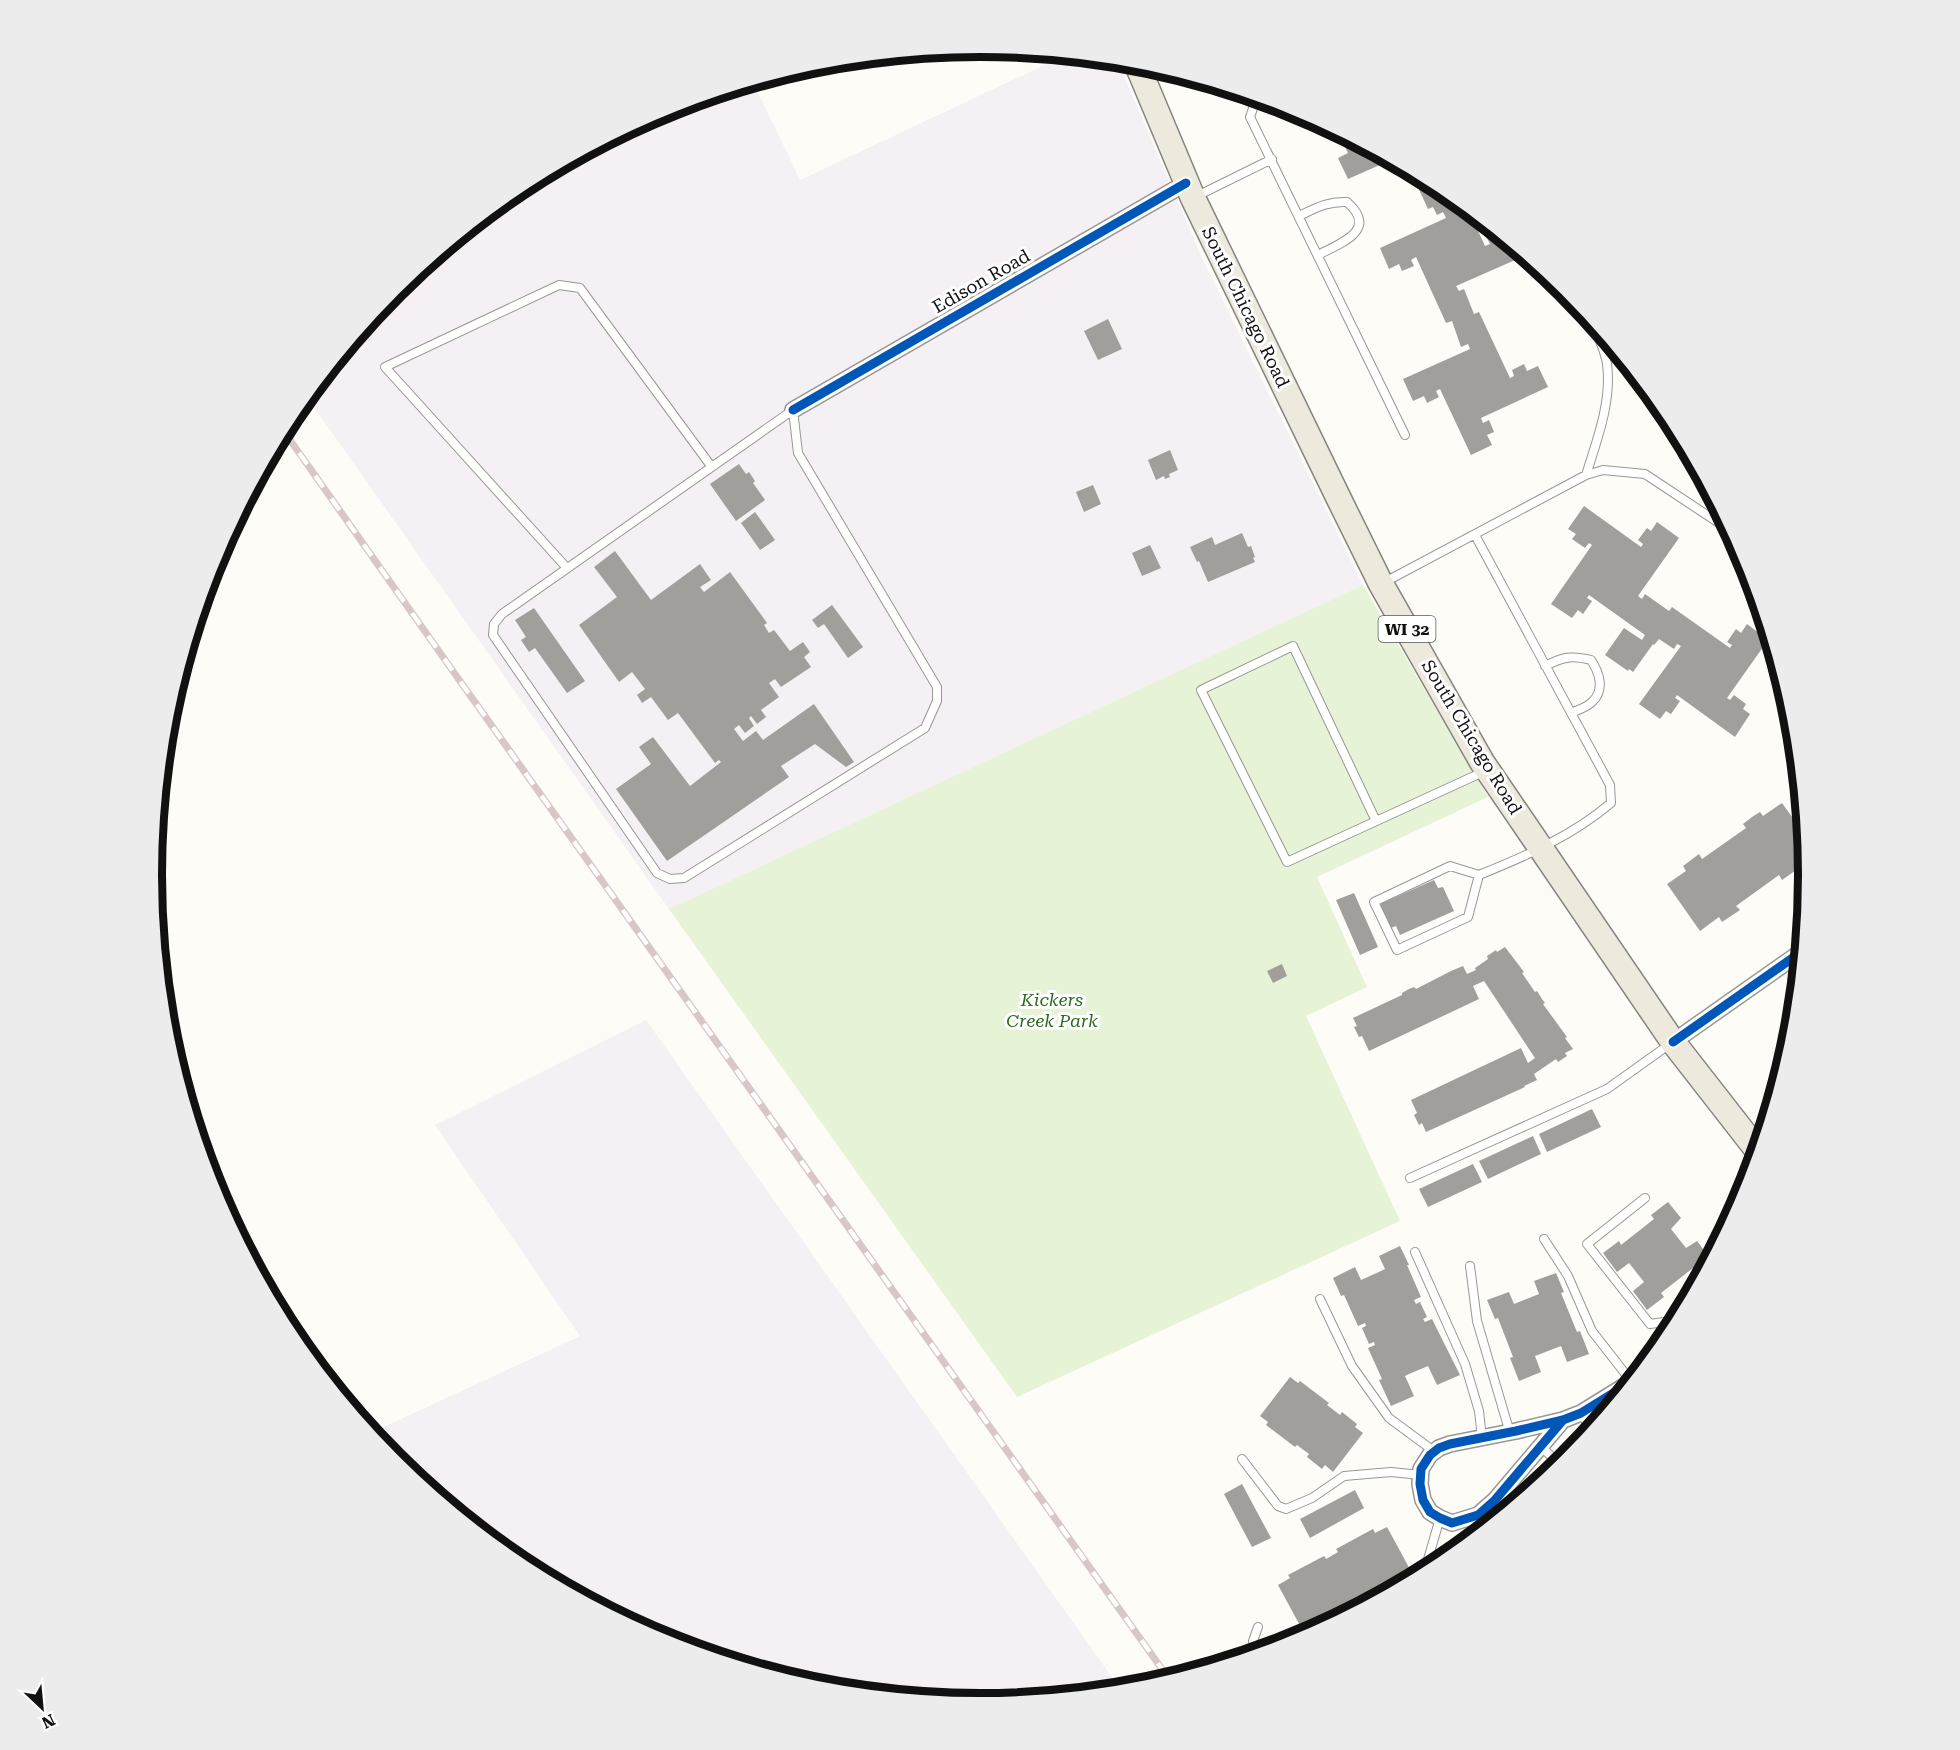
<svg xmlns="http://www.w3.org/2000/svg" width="1960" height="1750" font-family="'Roboto Serif',serif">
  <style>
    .industrial { fill: #f5f0f3 }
    .green { fill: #e7f3d7 }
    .building { fill: #a19f9c }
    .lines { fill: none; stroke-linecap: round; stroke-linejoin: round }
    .lane-casing { stroke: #979795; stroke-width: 10 }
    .street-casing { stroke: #979795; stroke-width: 18 }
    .primary-casing { stroke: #858482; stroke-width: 27 }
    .lane { stroke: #fffffe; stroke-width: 8 }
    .street { stroke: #fffffe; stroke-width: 15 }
    .primary { stroke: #ede9dc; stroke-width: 24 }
    .rail-casing { stroke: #d9c6c7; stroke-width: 7 }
    .rail { stroke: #fff; stroke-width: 4.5; stroke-dasharray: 14; stroke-linecap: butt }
    .cycleway-casing { stroke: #fff; stroke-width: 13 }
    .cycleway { stroke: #0057b8; stroke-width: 9 }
    .labels { text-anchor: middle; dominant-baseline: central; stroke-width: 6; stroke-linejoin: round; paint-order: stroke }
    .shield { fill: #fff; stroke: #585858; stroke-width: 1.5 }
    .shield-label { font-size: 16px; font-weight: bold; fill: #111 }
    .street-label { font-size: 18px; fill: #111; stroke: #fff }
    .park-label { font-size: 18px; font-style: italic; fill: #2f6b1f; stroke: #fff }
    .rim { fill: none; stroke: #111; stroke-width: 8 }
  </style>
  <rect width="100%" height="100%" fill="#fdfcf7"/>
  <path class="industrial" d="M 1066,55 L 1117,60 L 1202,258 L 1363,585 L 669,909 L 306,396 L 394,289 L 520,186 L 663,109 L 753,82 L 800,180 Z
    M 646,1020 L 1121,1690 L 980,1703 L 818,1688 L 663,1640 L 519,1564 L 394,1461 L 371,1433 L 580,1336 L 435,1125 Z"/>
  <path class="green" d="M 1363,585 L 1488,797 L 1317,877 L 1367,987 L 1306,1016 L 1400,1221 L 1017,1397 L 669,909 Z"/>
  <path class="building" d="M 1358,142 L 1360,148 L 1365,146 L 1391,160 L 1348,179 L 1338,158 L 1348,153 L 1345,147 Z
    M 1410,170 L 1441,186 L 1468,209 L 1485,246 L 1490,244 L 1487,238 L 1498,233 L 1502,239 L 1504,239 L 1519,251 L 1522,257 L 1456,286 L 1459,291 L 1464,289 L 1474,314 L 1479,312 L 1510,378 L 1514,376 L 1512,370 L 1524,364 L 1527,371 L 1538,366 L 1548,387 L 1481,418 L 1483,423 L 1489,420 L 1494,432 L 1487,435 L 1492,445 L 1471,455 L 1440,389 L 1436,391 L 1439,397 L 1427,403 L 1424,396 L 1413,401 L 1403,379 L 1470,349 L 1468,344 L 1461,347 L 1452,321 L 1446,323 L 1416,257 L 1411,260 L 1414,266 L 1402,271 L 1399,264 L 1389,269 L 1380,248 L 1446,218 L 1443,212 L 1437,215 L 1433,207 L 1428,209 Z
    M 1108,319 L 1122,349 L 1098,360 L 1084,331 Z
    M 1170,450 L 1178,470 L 1169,474 L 1170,477 L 1165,479 L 1164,476 L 1156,480 L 1148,460 Z
    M 739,464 L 746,474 L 749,472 L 755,481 L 753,483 L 765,500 L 736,521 L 710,484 Z
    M 1093,485 L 1101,504 L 1084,512 L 1076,492 Z
    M 1584,506 L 1641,547 L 1643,544 L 1638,540 L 1647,528 L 1651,531 L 1657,522 L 1679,538 L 1638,596 L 1642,599 L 1645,594 L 1669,611 L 1672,607 L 1730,648 L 1732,645 L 1727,642 L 1736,629 L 1741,633 L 1747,624 L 1768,640 L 1727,698 L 1730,700 L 1734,695 L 1746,704 L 1743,709 L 1750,714 L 1735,737 L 1677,695 L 1675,698 L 1680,701 L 1671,714 L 1666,711 L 1660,719 L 1639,704 L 1681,646 L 1677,644 L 1674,649 L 1659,639 L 1654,645 L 1653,644 L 1633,672 L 1629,669 L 1628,671 L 1605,655 L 1624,628 L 1642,640 L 1645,635 L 1589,595 L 1587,598 L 1592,601 L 1583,614 L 1578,610 L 1572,618 L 1551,604 L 1592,545 L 1589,543 L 1585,548 L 1572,539 L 1576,534 L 1568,529 Z
    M 755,512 L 775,540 L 760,550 L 741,523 Z
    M 1242,533 L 1248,547 L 1251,546 L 1255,557 L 1253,558 L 1255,562 L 1208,582 L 1199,561 L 1197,562 L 1190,547 L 1212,537 L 1215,545 Z
    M 1150,545 L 1161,568 L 1142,576 L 1132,553 Z
    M 615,551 L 651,600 L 700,564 L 711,580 L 700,587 L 704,592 L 730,572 L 767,623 L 764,625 L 769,633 L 774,630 L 790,651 L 803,642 L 810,652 L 804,657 L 811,667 L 781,687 L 775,679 L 769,683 L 779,697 L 761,710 L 766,717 L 757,724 L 751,716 L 749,718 L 754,726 L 745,733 L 739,725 L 734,729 L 743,741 L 756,731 L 763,740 L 814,704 L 854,762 L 846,767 L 815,744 L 781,766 L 789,777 L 667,861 L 616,789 L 651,764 L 639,747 L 653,737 L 690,786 L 721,762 L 719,760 L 715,763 L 678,713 L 668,720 L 651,697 L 642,703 L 637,695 L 645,689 L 632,672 L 619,682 L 579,625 L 617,597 L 594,567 Z
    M 832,605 L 863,647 L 848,658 L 824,624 L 818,628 L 812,620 Z
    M 534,608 L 585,681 L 567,693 L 535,648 L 529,652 L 521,640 L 526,637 L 515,620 Z
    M 1782,803 L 1805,835 L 1807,856 L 1796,863 L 1799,868 L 1782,880 L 1779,875 L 1736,906 L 1740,910 L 1722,922 L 1719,917 L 1700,931 L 1667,884 L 1686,871 L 1683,866 L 1699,854 L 1702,859 L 1746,828 L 1743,824 L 1752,817 L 1760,812 L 1763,816 Z
    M 1434,880 L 1438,888 L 1443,887 L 1454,911 L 1400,935 L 1396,926 L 1391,928 L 1380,904 Z
    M 1354,893 L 1378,947 L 1360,955 L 1336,900 Z
    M 1505,947 L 1524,972 L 1522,973 L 1535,992 L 1537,991 L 1542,999 L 1545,1003 L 1543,1004 L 1567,1037 L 1565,1038 L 1573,1049 L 1565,1053 L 1567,1056 L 1558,1062 L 1556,1059 L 1534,1074 L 1537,1080 L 1524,1086 L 1525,1087 L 1426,1132 L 1422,1123 L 1419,1125 L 1414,1115 L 1417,1113 L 1411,1100 L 1521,1048 L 1528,1063 L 1535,1058 L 1484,981 L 1473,986 L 1479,999 L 1369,1051 L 1362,1036 L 1359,1037 L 1354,1027 L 1357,1026 L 1353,1018 L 1402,995 L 1402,993 L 1409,989 L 1414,987 L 1416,989 L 1451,971 L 1463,966 L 1467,974 L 1476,970 L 1475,968 L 1488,959 L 1487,956 L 1496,950 L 1497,952 Z
    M 1282,964 L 1287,976 L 1273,983 L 1267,971 Z
    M 1592,1109 L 1601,1127 L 1547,1152 L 1539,1134 Z
    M 1533,1136 L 1541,1154 L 1488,1179 L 1479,1161 Z
    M 1473,1164 L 1482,1182 L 1428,1207 L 1419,1189 Z
    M 1668,1202 L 1681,1218 L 1671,1229 L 1686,1248 L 1697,1241 L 1710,1258 L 1695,1271 L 1693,1268 L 1661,1293 L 1664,1297 L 1647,1310 L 1633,1291 L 1644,1282 L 1629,1263 L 1617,1272 L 1603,1253 L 1619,1241 L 1621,1245 L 1654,1219 L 1651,1215 Z
    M 1400,1246 L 1409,1265 L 1407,1265 L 1421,1297 L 1414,1300 L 1416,1304 L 1420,1302 L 1427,1317 L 1423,1319 L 1425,1322 L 1432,1319 L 1460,1375 L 1437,1385 L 1428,1366 L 1409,1374 L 1405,1376 L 1414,1396 L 1391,1406 L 1379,1380 L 1382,1379 L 1368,1348 L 1375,1345 L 1374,1342 L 1369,1344 L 1362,1328 L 1366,1326 L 1365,1323 L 1358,1326 L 1344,1295 L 1341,1296 L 1333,1278 L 1355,1267 L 1361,1280 L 1381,1271 L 1385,1269 L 1379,1256 Z
    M 1556,1273 L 1564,1292 L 1561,1293 L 1577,1332 L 1580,1331 L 1589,1354 L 1567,1362 L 1561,1346 L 1535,1356 L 1541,1372 L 1519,1381 L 1510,1358 L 1513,1357 L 1498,1318 L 1495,1319 L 1487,1300 L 1509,1292 L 1514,1304 L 1539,1294 L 1534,1281 Z
    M 1290,1377 L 1298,1383 L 1300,1381 L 1329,1403 L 1327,1405 L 1340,1415 L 1342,1412 L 1357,1424 L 1355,1427 L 1363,1433 L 1333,1472 L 1325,1465 L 1322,1469 L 1307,1457 L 1309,1454 L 1297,1445 L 1295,1447 L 1266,1425 L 1268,1422 L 1260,1416 Z
    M 1242,1484 L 1271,1538 L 1252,1547 L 1224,1494 Z
    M 1355,1490 L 1364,1508 L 1310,1538 L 1300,1519 Z
    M 1387,1527 L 1412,1573 L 1400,1580 L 1401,1583 L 1365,1602 L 1363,1599 L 1351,1606 L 1352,1609 L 1316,1628 L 1315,1625 L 1303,1631 L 1278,1585 L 1290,1578 L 1288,1575 L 1324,1556 L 1326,1559 L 1338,1552 L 1336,1549 L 1373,1529 L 1375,1533 Z"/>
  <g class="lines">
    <g class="lane-casing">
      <path id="lane" d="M 1257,97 L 1250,117 L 1405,435
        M 1195,197 L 1272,159
        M 1299,216 C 1316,208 1328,201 1347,202 C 1379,230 1341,243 1318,255
        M 793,410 L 798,453 L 937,687 L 937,701 L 925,728 L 684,878 L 670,879 L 657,873 L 493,635 L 494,624 L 502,614 Z
        M 1586,475 C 1597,440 1612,401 1607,364 C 1605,350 1597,334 1591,320
        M 1475,535 L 1610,785 L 1611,803 C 1572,836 1526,856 1479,875 L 1468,917 L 1397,950 L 1374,902 L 1450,866 L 1479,875
        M 566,567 L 385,367 L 559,285 L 580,288 L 711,466
        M 1383,583 L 1586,475 L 1603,470 L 1645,474 L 1731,531
        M 1545,666 C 1563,657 1571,655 1591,660 C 1599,672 1605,689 1593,701 C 1588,707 1578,710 1571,713
        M 1376,821 L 1293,646 L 1201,690 L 1287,862 L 1483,772
        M 1410,1178 L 1607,1089 L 1670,1044
        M 1645,1198 L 1587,1244 L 1650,1324 L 1664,1322 L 1671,1331
        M 1544,1239 L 1568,1276 L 1592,1331 L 1631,1381
        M 1415,1252 L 1465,1364 L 1479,1411 L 1482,1438
        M 1470,1266 L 1477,1321 L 1510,1433
        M 1320,1299 L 1352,1366 L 1389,1418 L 1435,1452
        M 1581,1413 L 1591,1430
        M 1540,1446 L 1561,1465
        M 1242,1459 L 1278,1506 L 1286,1509 L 1312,1498 L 1344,1476 L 1391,1472 L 1421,1475
        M 1480,1513 L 1489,1524
        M 1424,1573 L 1440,1518
        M 1258,1627 L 1253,1641 L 1260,1652"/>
    </g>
    <g class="street-casing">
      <path id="street" d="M 793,410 L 1186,183
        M 1673,1042 L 1801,952
        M 1563,1420 L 1495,1500 L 1478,1515 L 1452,1523 L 1440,1518 L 1430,1512 L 1423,1500 L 1420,1484 L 1421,1469 L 1430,1455 L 1439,1448 L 1450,1444 L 1516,1431 L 1563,1420 L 1581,1413 L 1631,1382"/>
    </g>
    <g class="primary-casing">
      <path id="primary" d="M 1136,62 L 1193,198 L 1339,499 L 1381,584 L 1482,762 L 1673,1042 L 1758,1151"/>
    </g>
    <use href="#lane" class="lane"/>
    <use href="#street" class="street"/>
    <use href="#primary" class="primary"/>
    <g class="rail-casing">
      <path id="rail" d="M 283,430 L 455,674 L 1169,1679"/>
    </g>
    <use href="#rail" class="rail"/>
    <g class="cycleway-casing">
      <path id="cycleway" d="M 793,410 L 1186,183
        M 1673,1042 L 1801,952
        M 1563,1420 L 1495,1500 L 1478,1515 L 1452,1523 L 1440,1518 L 1430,1512 L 1423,1500 L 1420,1484 L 1421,1469 L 1430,1455 L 1439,1448 L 1450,1444 L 1516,1431 L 1563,1420 L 1581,1413 L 1631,1382"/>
    </g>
    <use href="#cycleway" class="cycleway"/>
  </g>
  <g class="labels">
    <rect class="shield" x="1378.5" y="616" width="57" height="26" rx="4.5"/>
    <g class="shield-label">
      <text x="1407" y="629">WI 32</text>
    </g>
    <g class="street-label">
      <text transform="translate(981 281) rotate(-30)">Edison Road</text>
      <text transform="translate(1246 307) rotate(64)">South Chicago Road</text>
      <text transform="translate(1472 737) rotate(59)">South Chicago Road</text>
    </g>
    <g class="park-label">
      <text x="1052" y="999">Kickers<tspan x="1052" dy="21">Creek Park</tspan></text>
    </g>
  </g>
  <path d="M0 0H1960V1750H0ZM162 875a818 818 0 1 1 1636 0a818 818 0 1 1-1636 0Z" fill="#ececec" fill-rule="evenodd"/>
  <path class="rim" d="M162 875a818 818 0 1 1 1636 0a818 818 0 1 1-1636 0Z"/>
  <g transform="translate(42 1708) rotate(154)" stroke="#ffffff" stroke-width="4.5" paint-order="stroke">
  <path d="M0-4.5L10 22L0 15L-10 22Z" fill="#111111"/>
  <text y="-9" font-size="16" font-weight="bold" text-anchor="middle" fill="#111111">N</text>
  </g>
</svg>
